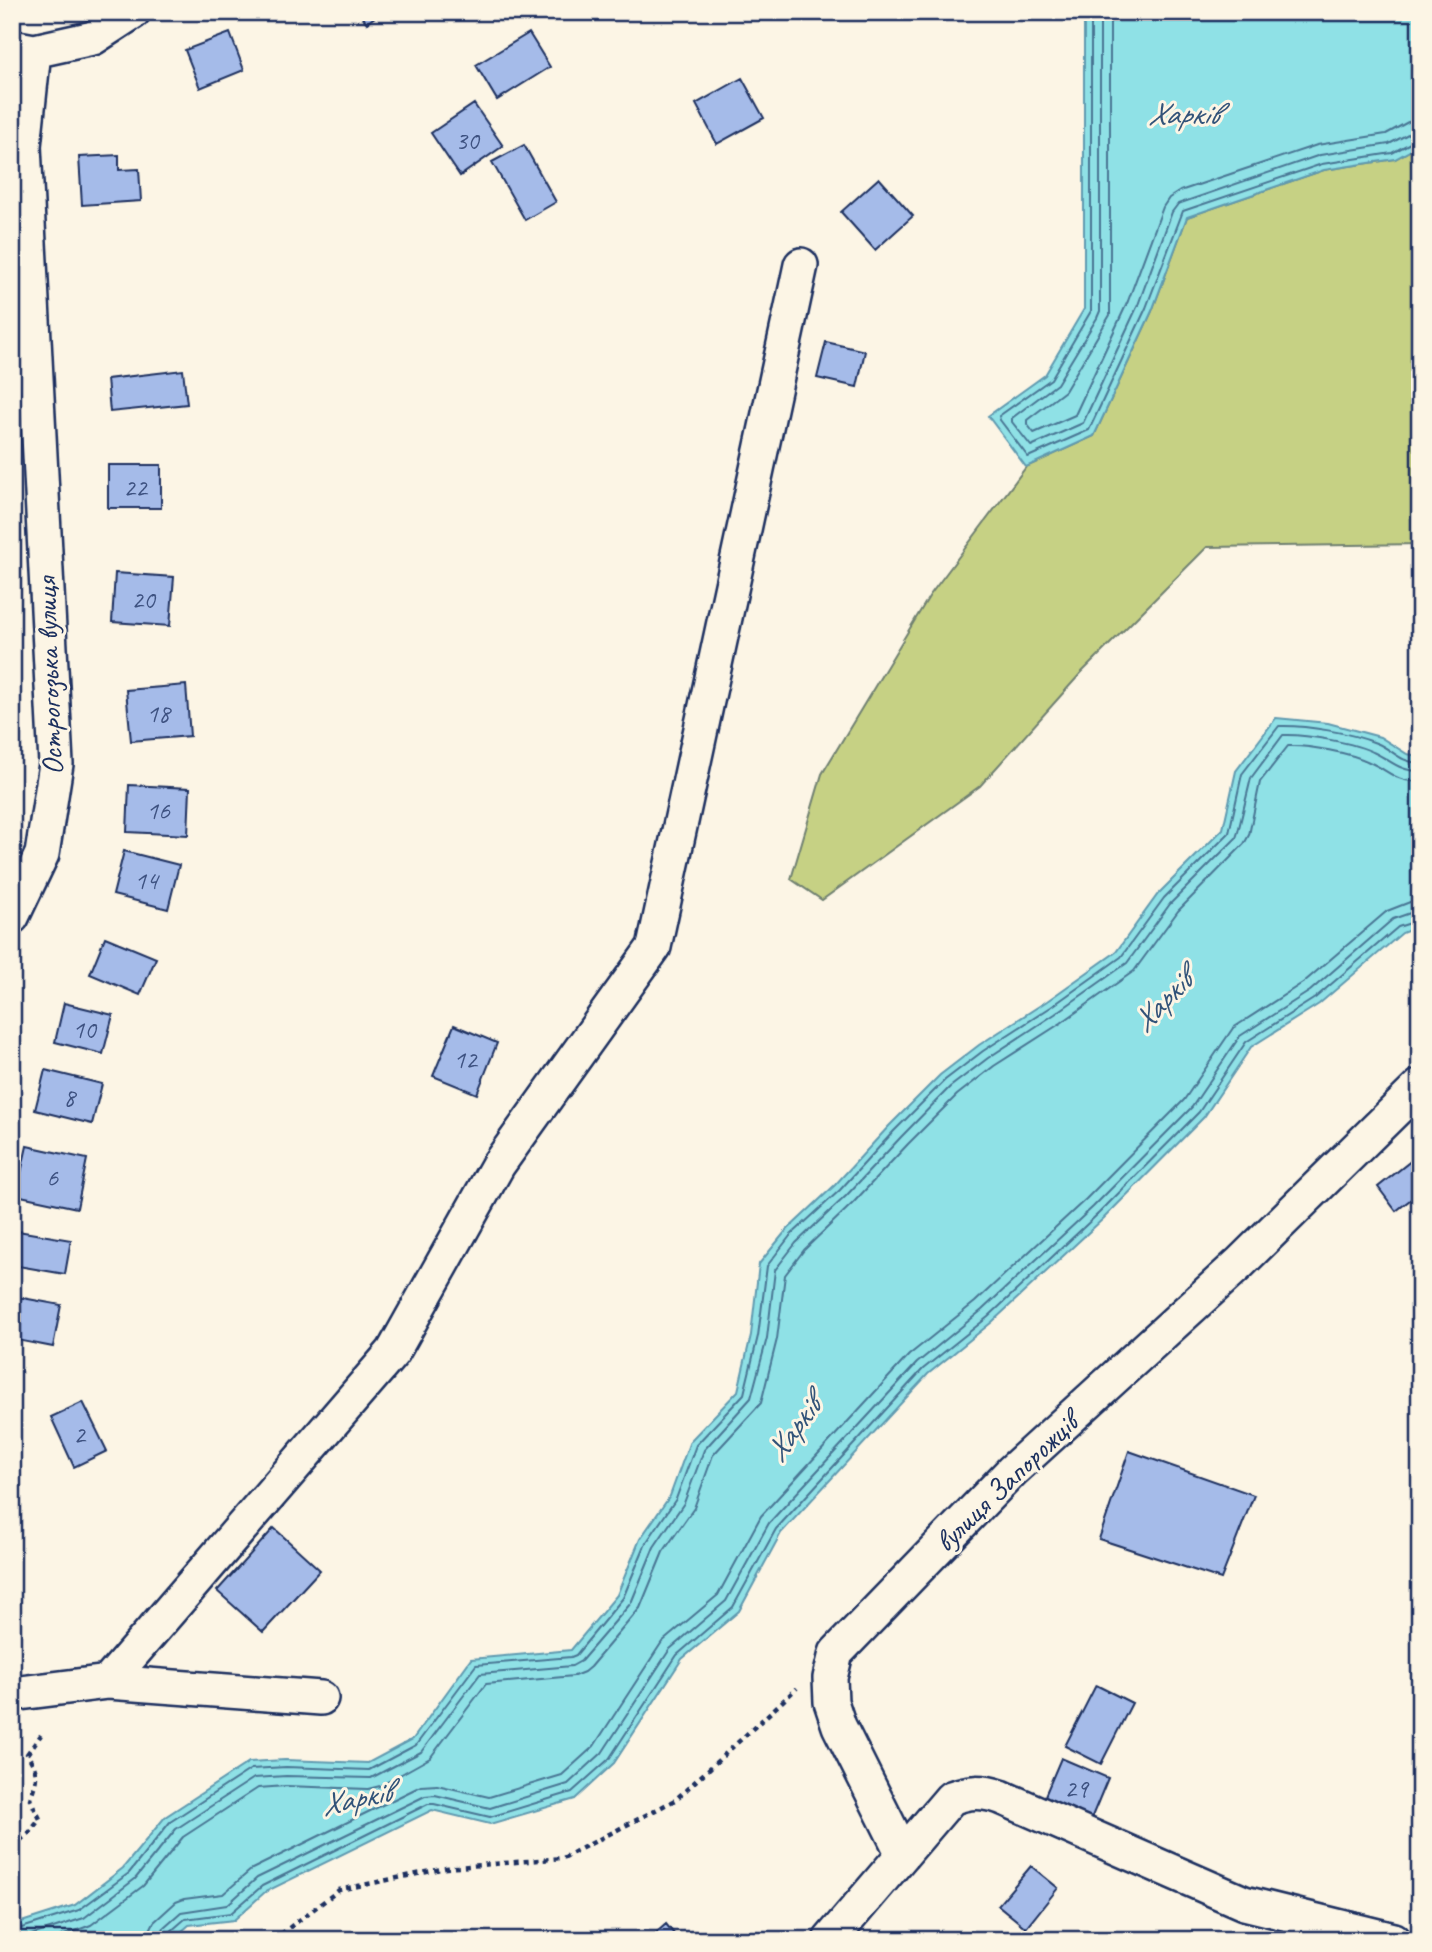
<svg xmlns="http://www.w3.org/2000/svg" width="1432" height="1952" font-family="Caveat,sans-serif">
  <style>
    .green { fill: #c6d184; stroke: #708071; stroke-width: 2 }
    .water { fill: #8fe1e6; stroke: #619ab0; stroke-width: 2 }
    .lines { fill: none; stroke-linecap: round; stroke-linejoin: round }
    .shore { stroke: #497694; stroke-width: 2 }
    .building { fill: #a5bbe9; stroke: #1b2f5e; stroke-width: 2 }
    .street-casing { stroke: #1b2f5e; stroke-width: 38 }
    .path { stroke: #1b2f5e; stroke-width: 4.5; stroke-dasharray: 5 5; stroke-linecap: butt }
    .street { stroke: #fcf5e5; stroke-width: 33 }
    .labels { text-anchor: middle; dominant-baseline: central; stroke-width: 6; stroke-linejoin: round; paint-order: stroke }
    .number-label { font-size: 26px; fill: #3e5281 }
    .street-label { font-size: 30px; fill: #1b2f5e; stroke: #fcf5e5 }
    .water-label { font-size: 32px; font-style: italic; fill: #325379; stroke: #fcf5e5 }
  </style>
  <rect width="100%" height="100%" fill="#fcf5e5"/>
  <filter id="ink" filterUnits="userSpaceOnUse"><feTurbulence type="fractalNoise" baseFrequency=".0143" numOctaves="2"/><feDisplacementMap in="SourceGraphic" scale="14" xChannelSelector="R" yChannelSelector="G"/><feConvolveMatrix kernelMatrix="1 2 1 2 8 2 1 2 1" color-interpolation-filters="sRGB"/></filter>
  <g filter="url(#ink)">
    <path class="green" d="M 1420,145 L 1420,544 L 1207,547 L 1081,673 L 980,786 L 822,900 L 791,879 L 822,774 L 930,595 L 1026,467 L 1094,436 L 1152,311 L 1187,217 L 1324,170 L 1395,159 Z"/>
    <path class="water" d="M 1084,12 L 1420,12 L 1420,145 L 1395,159 L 1324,170 L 1187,217 L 1152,311 L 1094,436 L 1026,467 L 988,416 L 1045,375 L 1084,309 Z
      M 1276,718 L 1328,723 L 1380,737 L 1407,754 L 1420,756 L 1420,926 L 1402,933 L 1319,1004 L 1251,1047 L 1204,1117 L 1104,1218 L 992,1322 L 928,1374 L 781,1533 L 739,1611 L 682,1659 L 614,1763 L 575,1799 L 490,1824 L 432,1810 L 265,1892 L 234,1920 L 189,1925 L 172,1940 L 12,1940 L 12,1925 L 75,1905 L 123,1868 L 165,1817 L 249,1762 L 285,1760 L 368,1763 L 413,1739 L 471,1659 L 571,1650 L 617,1595 L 640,1539 L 670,1496 L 690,1441 L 738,1391 L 751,1335 L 759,1264 L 785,1232 L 835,1185 L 889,1126 L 940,1075 L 979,1045 L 1047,1001 L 1116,952 L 1158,894 L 1223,829 L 1236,771 Z"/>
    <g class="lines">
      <path class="shore" d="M 1091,12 L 1091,311 L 1051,379 L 999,416 L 1000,420 L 1028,457 L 1089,430 L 1146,308 L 1183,211 L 1322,164 L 1392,153 L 1414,141 L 1420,140
        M 1100,12 L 1100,311 L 1097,318 L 1057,384 L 1012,418 L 1012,422 L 1031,446 L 1083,423 L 1138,305 L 1172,212 L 1178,204 L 1320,155 L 1389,144 L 1412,132 L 1420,131
        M 1110,12 L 1110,315 L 1065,391 L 1027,420 L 1027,424 L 1034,433 L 1075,415 L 1128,301 L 1163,207 L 1169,198 L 1180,191 L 1317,145 L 1386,134 L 1408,122 L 1420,120
        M 12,1931 L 79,1910 L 129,1873 L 170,1822 L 251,1769 L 286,1767 L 369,1770 L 416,1745 L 476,1665 L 571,1657 L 576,1655 L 623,1598 L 646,1543 L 676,1499 L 696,1445 L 744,1394 L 758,1336 L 767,1266 L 790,1236 L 840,1190 L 894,1131 L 945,1080 L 983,1051 L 1051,1007 L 1121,957 L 1164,898 L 1229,833 L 1242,774 L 1279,726 C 1306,725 1351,733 1376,743 C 1394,750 1398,762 1420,763
        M 16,1940 L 84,1918 L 135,1879 L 176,1829 L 254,1778 L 286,1776 L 371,1778 L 421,1752 L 480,1674 L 572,1666 L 581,1661 L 631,1603 L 654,1547 L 684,1503 L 704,1450 L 751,1398 L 767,1338 L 775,1270 L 796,1243 L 846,1196 L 901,1137 L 950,1087 L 988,1058 L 1055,1014 L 1127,963 L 1170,904 L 1236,838 L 1238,832 L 1251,778 L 1283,735 C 1305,734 1356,743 1375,753 C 1392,761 1399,771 1420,771
        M 51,1940 L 91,1925 L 143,1886 L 183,1837 L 258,1788 L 286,1786 L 368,1789 L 380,1786 L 430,1758 L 486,1684 L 574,1676 L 584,1672 L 590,1667 L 640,1608 L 663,1552 L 694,1508 L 713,1455 L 761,1403 L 777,1339 L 785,1275 L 804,1250 L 853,1203 L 908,1144 L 957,1095 L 994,1066 L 1061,1023 L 1134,971 L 1178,911 L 1244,844 L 1249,835 L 1260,782 L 1288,746 C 1308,745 1351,753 1369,762 C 1390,771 1393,781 1420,782
        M 149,1940 L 150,1930 L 154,1922 L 176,1902 L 184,1899 L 223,1894 L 252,1869 L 421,1786 L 437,1785 L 489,1797 L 562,1775 L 594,1746 L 662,1642 L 718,1595 L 761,1516 L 909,1355 L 975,1302 L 1086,1199 L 1184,1100 L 1233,1028 L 1304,982 L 1387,911 L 1410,902 L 1420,900
        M 160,1940 L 164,1927 L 181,1912 L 227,1905 L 257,1878 L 425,1796 L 435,1795 L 490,1808 L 568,1784 L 602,1753 L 670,1649 L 726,1601 L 769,1523 L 917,1363 L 982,1310 L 1093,1207 L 1192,1107 L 1240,1036 L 1310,991 L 1393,919 L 1413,912 L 1420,911
        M 168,1940 L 170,1932 L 185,1919 L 231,1913 L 262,1886 L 428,1804 L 434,1804 L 490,1817 L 572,1792 L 609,1759 L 677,1655 L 733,1607 L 776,1529 L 923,1369 L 988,1317 L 1099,1213 L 1199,1112 L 1246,1042 L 1315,998 L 1398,927 L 1420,920"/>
    </g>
    <path class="building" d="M 359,12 L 381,12 L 367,23 Z
      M 230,33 L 244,70 L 200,88 L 185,50 Z
      M 529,33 L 550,67 L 497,100 L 476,65 Z
      M 742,78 L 764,118 L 717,144 L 696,104 Z
      M 474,104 L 503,146 L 460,176 L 431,133 Z
      M 524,145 L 556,202 L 525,220 L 492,162 Z
      M 119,155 L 119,170 L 139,169 L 141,201 L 82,205 L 79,157 Z
      M 879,178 L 913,216 L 875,250 L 841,212 Z
      M 826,342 L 865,351 L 857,387 L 817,378 Z
      M 183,370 L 187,404 L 110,412 L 107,379 Z
      M 108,465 L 161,465 L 161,508 L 108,508 Z
      M 115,573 L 174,577 L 170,626 L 112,622 Z
      M 186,685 L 190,736 L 131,741 L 126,690 Z
      M 129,785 L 190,788 L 188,835 L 127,832 Z
      M 124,851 L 179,865 L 168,909 L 113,895 Z
      M 105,937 L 156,958 L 140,995 L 90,974 Z
      M 64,1003 L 113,1015 L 103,1054 L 55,1042 Z
      M 454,1025 L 497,1043 L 477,1094 L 433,1076 Z
      M 45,1070 L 102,1084 L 92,1124 L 35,1110 Z
      M 27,1146 L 87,1159 L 77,1208 L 16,1195 Z
      M 1412,1160 L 1420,1170 L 1420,1192 L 1396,1211 L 1378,1187 Z
      M 12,1230 L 71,1240 L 65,1274 L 12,1265 Z
      M 12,1296 L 61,1305 L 53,1347 L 12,1339 Z
      M 83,1402 L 107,1451 L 74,1467 L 51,1417 Z
      M 1129,1451 L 1254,1495 L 1221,1579 L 1099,1539 Z
      M 274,1528 L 320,1570 L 263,1632 L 217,1591 Z
      M 1096,1685 L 1132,1703 L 1101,1764 L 1065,1746 Z
      M 1061,1758 L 1108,1778 L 1091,1819 L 1044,1798 Z
      M 1031,1866 L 1058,1888 L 1026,1928 L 998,1905 Z
      M 666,1924 L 679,1940 L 648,1940 Z"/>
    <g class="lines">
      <g class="street-casing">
        <path id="street" d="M 12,47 L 34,51 L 93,38 L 133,12
          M 12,917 L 42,854 L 56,764 L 24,146 L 34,51
          M 108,1682 L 393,1352 L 498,1165 L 654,947 L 801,265
          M 12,1694 L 108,1682 L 321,1698
          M 903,1854 L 839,1726 L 831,1702 L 830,1678 L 836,1653 L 1012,1471 L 1240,1263 L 1420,1086
          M 830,1940 L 951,1798 C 970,1791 982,1791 1001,1797 L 1244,1903 L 1394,1940"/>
      </g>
      <path class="path" d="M 12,1847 L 29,1833 L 40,1819 L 30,1799 C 37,1778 40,1774 27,1754 L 41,1735
        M 273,1940 L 339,1890 L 446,1868 L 563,1858 L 675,1800 L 797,1688"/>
      <use href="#street" class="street"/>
    </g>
  </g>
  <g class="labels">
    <g class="number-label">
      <text x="467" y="140">30</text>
      <text x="135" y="487">22</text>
      <text x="143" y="599">20</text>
      <text x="158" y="713">18</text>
      <text x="158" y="810">16</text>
      <text x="146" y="880">14</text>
      <text x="84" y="1029">10</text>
      <text x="465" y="1059">12</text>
      <text x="69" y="1097">8</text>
      <text x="52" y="1177">6</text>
      <text x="79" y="1434">2</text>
      <text x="1076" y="1788">29</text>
    </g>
    <g class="street-label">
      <text transform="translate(49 676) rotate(-92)">Острогозька вулиця</text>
      <text transform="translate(1006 1482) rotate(-44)">вулиця Запорожців</text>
    </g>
    <g class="water-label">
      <text x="1183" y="113">Харків</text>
      <text transform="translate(1162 1001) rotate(-46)">Харків</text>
      <text transform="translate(793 1429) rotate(-54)">Харків</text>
      <text transform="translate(356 1798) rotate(-12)">Харків</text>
    </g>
  </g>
  <rect width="1432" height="1952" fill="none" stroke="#fcf5e5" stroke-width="42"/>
  <rect x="21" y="21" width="1390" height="1910" fill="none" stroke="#1b2f5e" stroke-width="2.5" filter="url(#ink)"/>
</svg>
